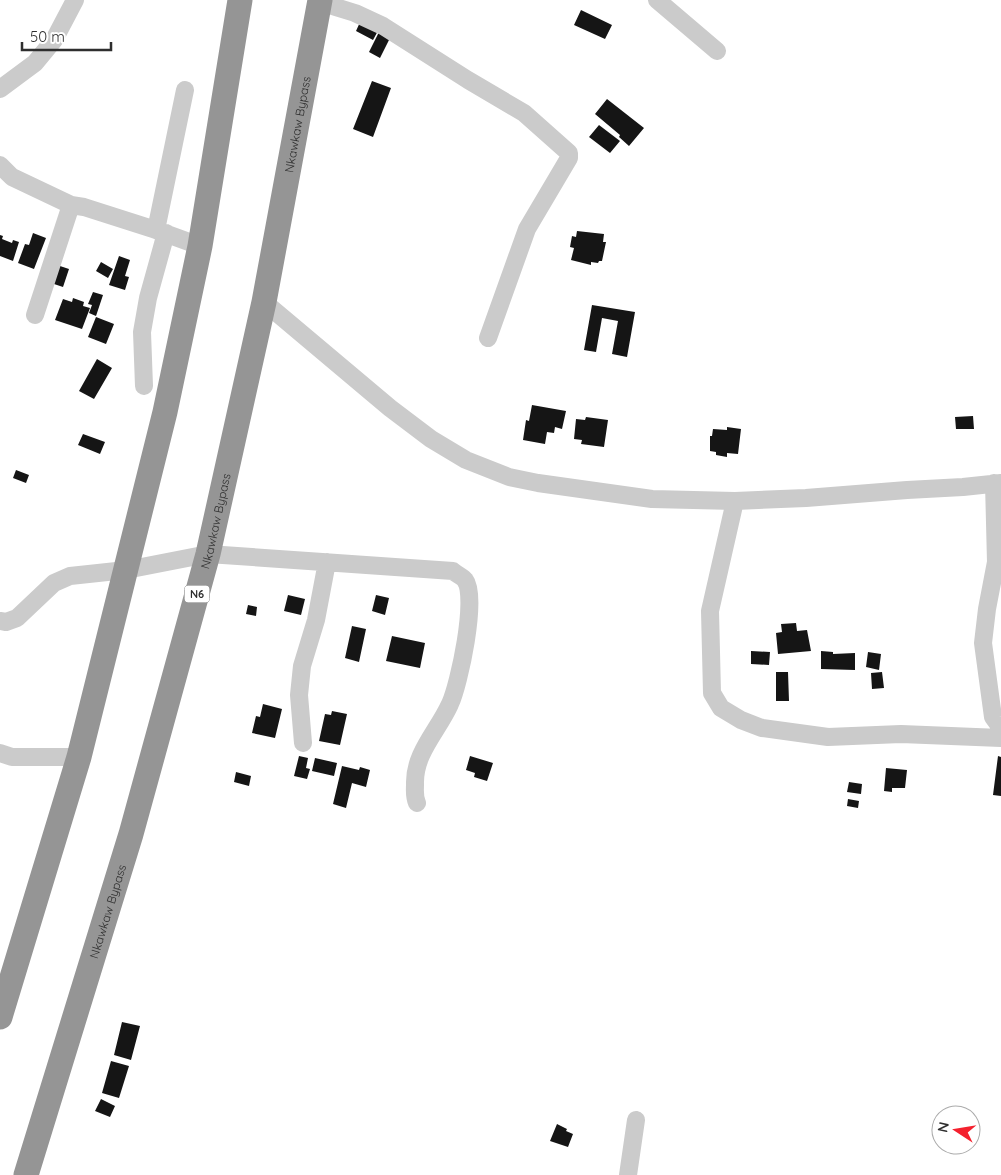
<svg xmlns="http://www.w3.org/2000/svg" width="1001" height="1175" font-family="Quicksand,sans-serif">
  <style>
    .building { fill: #151515 }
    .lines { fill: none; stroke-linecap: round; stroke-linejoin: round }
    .minor { stroke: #cbcbcb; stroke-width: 18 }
    .highway { stroke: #959595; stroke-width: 25 }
    .labels { text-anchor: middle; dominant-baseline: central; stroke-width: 5; stroke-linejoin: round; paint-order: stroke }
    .shield { fill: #fff; stroke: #6d6d6d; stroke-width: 1 }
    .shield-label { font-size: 11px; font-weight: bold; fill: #2e2e2e }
    .street-label { font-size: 12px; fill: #2e2e2e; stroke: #fff }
  </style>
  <rect width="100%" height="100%" fill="#fff"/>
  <path class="building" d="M 581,10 L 612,25 L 605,39 L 574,25 Z
    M 361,20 L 379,29 L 373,40 L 356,31 Z
    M 380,30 L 391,36 L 380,58 L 369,52 Z
    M 372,81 L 391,88 L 373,137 L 353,129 Z
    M 607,99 L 644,128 L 629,146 L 619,137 L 620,135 L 595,114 Z
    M 599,125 L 620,141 L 610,153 L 589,137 Z
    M 577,231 L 604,234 L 603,242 L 606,242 L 602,261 L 599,261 L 598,263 L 591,262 L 591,265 L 571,260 L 574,248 L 570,247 L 572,236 L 576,237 Z
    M 33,233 L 46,238 L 34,269 L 18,263 L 25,244 L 29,245 Z
    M 0,235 L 3,236 L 2,239 L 12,243 L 13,240 L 19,242 L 13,261 L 0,256 Z
    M 119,256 L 130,260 L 125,276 L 129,277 L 125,290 L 109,285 Z
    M 101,262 L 113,269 L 108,278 L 96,271 Z
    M 54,264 L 69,269 L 63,287 L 48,282 Z
    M 93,292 L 103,295 L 96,316 L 89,313 L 92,305 L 88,304 Z
    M 73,298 L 84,302 L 83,306 L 90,308 L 82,329 L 55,320 L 63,299 L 72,302 Z
    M 592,305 L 635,312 L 627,357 L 612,354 L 618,321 L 602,318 L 596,352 L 584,350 Z
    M 96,317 L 114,324 L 106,344 L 88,337 Z
    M 97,359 L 112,368 L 94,399 L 79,391 Z
    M 532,405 L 566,411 L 562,429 L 555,427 L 554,433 L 547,432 L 545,444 L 523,440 L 526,420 L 529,421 Z
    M 973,416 L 974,429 L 956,429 L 955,417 Z
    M 586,417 L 608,420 L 604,447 L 581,444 L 582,440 L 574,439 L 576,419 L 585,420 Z
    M 727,427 L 741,429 L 738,454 L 727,453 L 727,457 L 716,455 L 716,452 L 710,451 L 710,436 L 712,436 L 713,429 L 727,430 Z
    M 83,434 L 105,442 L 100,454 L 78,445 Z
    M 16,470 L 29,475 L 26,483 L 13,478 Z
    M 288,595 L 305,599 L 301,615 L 284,611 Z
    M 376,595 L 389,598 L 385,615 L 372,611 Z
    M 248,605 L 257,607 L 256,616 L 246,614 Z
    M 796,623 L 797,631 L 807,630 L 811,651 L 778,654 L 776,633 L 782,632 L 781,624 Z
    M 352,626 L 366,629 L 359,662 L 345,658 Z
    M 392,636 L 425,643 L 420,668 L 386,661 Z
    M 751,651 L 770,652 L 769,665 L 751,664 Z
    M 821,651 L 833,652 L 833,654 L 855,653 L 855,670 L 821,669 Z
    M 868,652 L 881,654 L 879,670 L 866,667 Z
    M 776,672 L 788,672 L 789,701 L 776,701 Z
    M 882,672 L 884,688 L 872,689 L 871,673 Z
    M 263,704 L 282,709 L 275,738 L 252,733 L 256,716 L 260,717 Z
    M 332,711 L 347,714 L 340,745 L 319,741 L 325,714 L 331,715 Z
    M 299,756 L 308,758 L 306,768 L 310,769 L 307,779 L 294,776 Z
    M 470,756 L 493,763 L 487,781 L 474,777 L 475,773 L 466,770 Z
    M 998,756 L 1001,757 L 1001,796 L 993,795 Z
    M 315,758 L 337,763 L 334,776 L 312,771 Z
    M 342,766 L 359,770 L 360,767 L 370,770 L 366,787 L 352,783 L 346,808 L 333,804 Z
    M 886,768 L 907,770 L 905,788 L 892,788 L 892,792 L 884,791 Z
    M 236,772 L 251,776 L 249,786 L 234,782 Z
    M 849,782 L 862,784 L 861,794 L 847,792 Z
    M 848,799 L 859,801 L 858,808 L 847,806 Z
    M 122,1022 L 140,1026 L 131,1060 L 114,1055 Z
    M 111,1061 L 129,1066 L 119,1098 L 102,1093 Z
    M 101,1099 L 115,1106 L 110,1117 L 95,1111 Z
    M 557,1124 L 567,1129 L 566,1131 L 573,1134 L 568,1147 L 550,1141 Z"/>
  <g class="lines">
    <path class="minor" d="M 657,0 L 717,51
      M 319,2 L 355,13 L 383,26 L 468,80 L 524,113 L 569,153 L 569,158 L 527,229 L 488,338
      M 0,89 L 35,63 L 54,40 L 75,0
      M 0,165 L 12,177 L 71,205 L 84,207 L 156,230 L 200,246
      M 156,230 L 185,90
      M 264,302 L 390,408 L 431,439 L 466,460 L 509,477 L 538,483 L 652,499 L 735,501 L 806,498 L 907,490 L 963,487 L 1001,483
      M 35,315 L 71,205
      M 144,386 L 142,332 L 148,298 L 166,233
      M 994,483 L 996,562 L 987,609 L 983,643 L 993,717 L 1001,728
      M 735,501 L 710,611 L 712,693 L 721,708 L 741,720 L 762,728 L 828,737 L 901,734 L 1001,738
      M 0,621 L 6,622 L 17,618 L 54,583 L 70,576 L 126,570 L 208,554 L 453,571 C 456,574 463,577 465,580 C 478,597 459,685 450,704 C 438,731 414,753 415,784 C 415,791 414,796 417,803
      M 303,743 L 299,695 L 302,666 L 316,620 L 327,562
      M 0,753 L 12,757 L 79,757
      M 628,1175 L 636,1120"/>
    <g class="highway">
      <path d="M 0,1017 L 79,757 L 165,412 L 200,246 L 240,0"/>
      <path id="s1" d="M 26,1175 L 131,834 L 208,554 L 264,302 L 320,0"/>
    </g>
  </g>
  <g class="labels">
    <rect class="shield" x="184.5" y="585.5" width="25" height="17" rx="4"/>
    <g class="shield-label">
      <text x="197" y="594">N6</text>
    </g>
    <g class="street-label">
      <text stroke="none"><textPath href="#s1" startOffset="1086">Nkawkaw Bypass</textPath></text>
      <text stroke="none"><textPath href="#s1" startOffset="681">Nkawkaw Bypass</textPath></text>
      <text stroke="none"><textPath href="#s1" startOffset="276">Nkawkaw Bypass</textPath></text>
    </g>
  </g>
  <g transform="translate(956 1130) rotate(282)"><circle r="24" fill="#ffffff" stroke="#ababab"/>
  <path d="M0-4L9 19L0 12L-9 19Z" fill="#f4212e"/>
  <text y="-8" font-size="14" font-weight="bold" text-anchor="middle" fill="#2e2e2e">N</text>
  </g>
  <path d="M22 42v8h89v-8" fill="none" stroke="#2e2e2e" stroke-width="2.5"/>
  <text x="30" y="42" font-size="15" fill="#2e2e2e" stroke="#ffffff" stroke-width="4" paint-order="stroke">50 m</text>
</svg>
